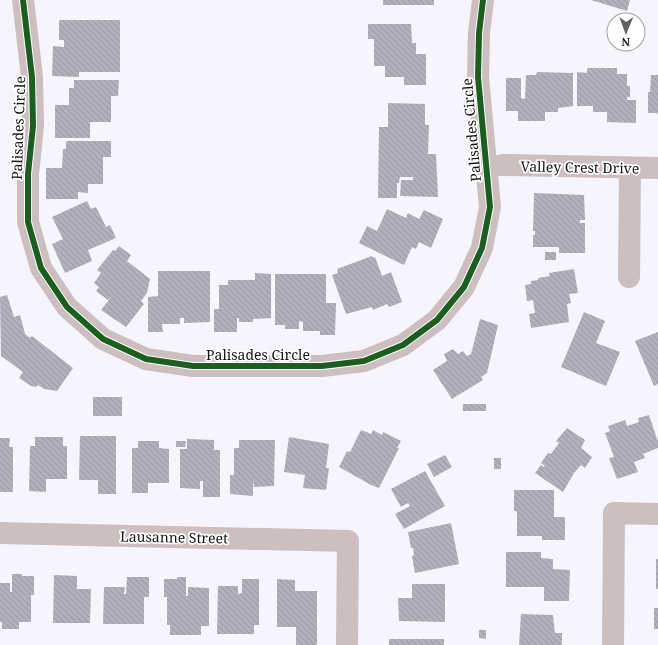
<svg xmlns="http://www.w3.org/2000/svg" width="658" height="645" font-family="'Noto Serif',serif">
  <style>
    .building { fill: url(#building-back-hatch) }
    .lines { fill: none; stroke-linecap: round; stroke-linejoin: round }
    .minor { stroke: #cdbec0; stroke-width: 22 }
    .cycleway-casing { stroke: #fff; stroke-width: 8 }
    .cycleway { stroke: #1b5e20; stroke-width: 6 }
    .labels { text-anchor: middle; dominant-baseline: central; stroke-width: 3.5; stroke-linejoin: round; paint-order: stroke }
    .street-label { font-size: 14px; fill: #131216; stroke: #fff }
  </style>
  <defs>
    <pattern id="building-back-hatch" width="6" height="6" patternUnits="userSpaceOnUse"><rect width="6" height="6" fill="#b3b0bd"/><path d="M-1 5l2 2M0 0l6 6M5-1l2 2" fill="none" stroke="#9996a2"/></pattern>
  </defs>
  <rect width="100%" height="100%" fill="#f6f4fc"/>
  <path class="building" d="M 383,0 L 434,0 L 434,5 L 383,5 Z
    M 591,0 L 630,0 L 627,11 Z
    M 59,20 L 120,20 L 120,72 L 79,72 L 79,77 L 52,76 L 53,46 L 64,47 L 64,40 L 59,40 Z
    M 368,24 L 411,24 L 412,43 L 416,43 L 416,54 L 426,54 L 426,85 L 404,85 L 404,77 L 385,77 L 385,66 L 374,66 L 374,39 L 368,39 Z
    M 587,68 L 617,68 L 617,74 L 627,74 L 627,86 L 630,86 L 630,97 L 627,97 L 627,100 L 636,100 L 636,123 L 607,122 L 607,112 L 593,112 L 593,106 L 577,106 L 577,72 L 587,73 Z
    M 537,72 L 573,73 L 573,106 L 558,108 L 558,112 L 545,112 L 545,121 L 518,121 L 518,111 L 506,111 L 506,78 L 521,78 L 521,98 L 525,99 L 526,75 L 536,75 Z
    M 651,75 L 658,75 L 658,115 L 657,113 L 648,113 L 648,92 L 650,92 Z
    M 74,80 L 119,80 L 118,96 L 111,96 L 111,122 L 90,122 L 90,138 L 55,138 L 55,105 L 69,105 L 69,88 L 74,88 Z
    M 388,103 L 425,104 L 425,125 L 429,125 L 428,154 L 436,154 L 438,197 L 400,196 L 401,180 L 413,180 L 413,177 L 400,177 L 399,183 L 397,183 L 397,198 L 378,198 L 379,127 L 388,127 Z
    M 66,141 L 111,141 L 111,157 L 103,157 L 103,184 L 88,184 L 88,193 L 78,192 L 78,199 L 46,199 L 46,168 L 62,168 L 63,149 L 66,149 Z
    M 534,193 L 584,195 L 585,220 L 580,220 L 580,223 L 585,223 L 585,253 L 559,253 L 559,247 L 533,247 L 533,235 L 535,235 L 535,231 L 533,231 Z
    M 87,201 L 91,209 L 96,207 L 106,227 L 110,225 L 116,238 L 88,250 L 92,261 L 65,273 L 52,244 L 63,239 L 52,217 Z
    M 387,209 L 406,218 L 408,213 L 419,219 L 424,210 L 443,219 L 431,248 L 419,242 L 416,249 L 412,247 L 404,265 L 359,243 L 367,226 L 377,231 Z
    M 119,246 L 131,255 L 127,261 L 150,279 L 147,293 L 141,301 L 144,304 L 126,327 L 101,310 L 112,296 L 108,300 L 96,291 L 99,287 L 94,283 L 101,273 L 97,270 L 113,250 L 115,251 Z
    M 545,252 L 556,252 L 556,260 L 545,260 Z
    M 372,256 L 373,258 L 375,257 L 382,276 L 391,272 L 402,302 L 389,307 L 387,304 L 373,310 L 372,307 L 346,314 L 332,275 L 338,273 L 337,269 Z
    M 574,269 L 578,293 L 569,294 L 571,303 L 567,304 L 569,322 L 531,328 L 529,314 L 535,313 L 533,300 L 527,301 L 525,285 L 531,284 L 531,281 L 538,280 L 538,278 L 550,276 L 549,273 Z
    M 158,271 L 210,271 L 210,322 L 184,323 L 184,318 L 180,318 L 180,324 L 162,324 L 163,332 L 148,332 L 148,297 L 158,296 Z
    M 255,273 L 271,274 L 271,318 L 253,319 L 253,322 L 239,322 L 239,318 L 237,318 L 237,332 L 214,332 L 214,309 L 219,309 L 219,285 L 228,285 L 228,280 L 255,280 Z
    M 275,274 L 326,274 L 326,303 L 336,303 L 335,335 L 320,335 L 320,331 L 303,331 L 303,322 L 299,321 L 299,329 L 285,329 L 285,325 L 275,325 Z
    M 7,295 L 14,317 L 20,315 L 25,334 L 30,338 L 32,336 L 73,368 L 57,391 L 44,389 L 38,385 L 36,387 L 31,386 L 19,378 L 23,372 L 1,356 L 0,297 Z
    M 584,312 L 605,321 L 596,343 L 620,352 L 606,386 L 561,367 Z
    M 480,319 L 498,325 L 487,373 L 481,377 L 483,380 L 452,399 L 433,370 L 447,361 L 444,354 L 453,349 L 458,354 L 463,351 L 467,356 L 471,354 Z
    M 658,332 L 658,384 L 654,386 L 635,341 Z
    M 93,397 L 122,397 L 122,416 L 93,416 Z
    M 463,404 L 486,404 L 486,411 L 463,411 Z
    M 649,415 L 658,442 L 658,448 L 643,454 L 645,458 L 634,462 L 638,472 L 617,479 L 609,458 L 614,457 L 605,433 L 610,431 L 608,426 L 625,420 L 627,426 L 639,422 L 638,418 Z
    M 567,428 L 585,440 L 581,448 L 592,457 L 585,468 L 581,465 L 574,473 L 563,492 L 535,473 L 541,465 L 544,467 L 545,466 L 541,463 L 548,453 L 551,454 L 559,443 L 556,441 Z
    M 361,430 L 371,434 L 373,430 L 382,435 L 383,432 L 401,441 L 397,448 L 399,448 L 379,488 L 371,485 L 339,467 L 347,451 L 350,452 Z
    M 80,436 L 116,436 L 116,494 L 98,494 L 98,480 L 79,480 Z
    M 35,437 L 63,437 L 63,446 L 67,446 L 67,479 L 46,479 L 46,492 L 29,491 L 30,446 L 35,446 Z
    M 289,437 L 329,444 L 326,468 L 329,468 L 326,490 L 303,488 L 305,475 L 284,472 Z
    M 0,438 L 10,438 L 9,447 L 13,447 L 13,492 L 0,492 Z
    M 187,439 L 214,440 L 214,450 L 220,450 L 220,497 L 203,497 L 203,481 L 200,481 L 200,489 L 180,488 L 180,449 L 187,449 Z
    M 239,440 L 275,440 L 274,486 L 254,487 L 253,479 L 253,496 L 230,494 L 230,475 L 234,475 L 234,448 L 239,448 Z
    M 138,441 L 159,441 L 159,448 L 169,449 L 169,483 L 148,483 L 148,493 L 132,493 L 132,448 L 138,448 Z
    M 176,441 L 186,441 L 185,447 L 176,447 Z
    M 445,455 L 452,467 L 434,477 L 427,464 Z
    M 494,458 L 501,458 L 501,469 L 494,469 Z
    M 425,471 L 445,506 L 404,529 L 395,514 L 410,506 L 408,503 L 401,507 L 391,489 Z
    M 514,490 L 554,490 L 554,517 L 565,517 L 565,540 L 542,540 L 542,536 L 517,536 L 517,511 L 514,511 Z
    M 451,523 L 459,564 L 415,573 L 412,556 L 414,555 L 413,548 L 411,548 L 408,532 Z
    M 506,552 L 541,552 L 541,558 L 553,559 L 553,569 L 570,570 L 569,601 L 544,601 L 544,587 L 506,587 Z
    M 656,559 L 658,559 L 658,589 L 656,589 Z
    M 12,574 L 22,574 L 22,576 L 34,576 L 34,595 L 31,595 L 31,622 L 19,622 L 19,629 L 2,629 L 2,622 L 0,622 L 0,583 L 10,583 L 10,592 L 12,592 Z
    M 54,575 L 77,576 L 77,589 L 91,589 L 90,623 L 53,623 Z
    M 127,577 L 149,577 L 149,597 L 144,597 L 144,624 L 103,624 L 104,587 L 125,587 L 124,594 L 126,594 Z
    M 177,577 L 186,577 L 186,596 L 188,596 L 188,587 L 209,588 L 209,626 L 201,626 L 201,635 L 170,635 L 170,625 L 167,625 L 167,597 L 164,597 L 164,579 L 177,579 Z
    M 242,579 L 259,579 L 259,625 L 254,625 L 254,634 L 217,634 L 218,586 L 238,586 L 238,594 L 242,593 Z
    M 277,579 L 295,580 L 295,591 L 317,591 L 317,645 L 296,645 L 296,627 L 277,627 Z
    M 412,584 L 445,584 L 445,622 L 399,621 L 398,598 L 412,598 Z
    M 654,608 L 658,608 L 658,629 L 654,629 Z
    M 521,614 L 553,615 L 555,633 L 562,633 L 562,645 L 519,645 Z
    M 479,630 L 486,630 L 486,639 L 479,638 Z
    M 389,639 L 444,639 L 444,645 L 389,645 Z"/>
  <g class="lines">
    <path class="minor" d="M 23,0 L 32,77 L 33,126 L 28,174 L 28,222 L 41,268 L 67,307 L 103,339 L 146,359 L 193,366 L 322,366 L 364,361 L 403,345 L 437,320 L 464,287 L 482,248 L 490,207 L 478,77 L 479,33 L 483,0
      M 502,165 L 658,168
      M 629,277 L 630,168
      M 0,533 L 348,541 L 347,645
      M 613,645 L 614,513 L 658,514"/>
    <g class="cycleway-casing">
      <path id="cycleway" d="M 23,0 L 32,77 L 33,126 L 28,174 L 28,222 L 41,268 L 67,307 L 103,339 L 146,359 L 193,366 L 322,366 L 364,361 L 403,345 L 437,320 L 464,287 L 482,248 L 490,207 L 478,77 L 479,33 L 483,0"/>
    </g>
    <use href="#cycleway" class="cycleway"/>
  </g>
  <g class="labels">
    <g class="street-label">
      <text transform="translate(18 128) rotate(-88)">Palisades Circle</text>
      <text transform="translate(471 130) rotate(-95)">Palisades Circle</text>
      <text transform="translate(580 167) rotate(1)">Valley Crest Drive</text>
      <text x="258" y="354">Palisades Circle</text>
      <text transform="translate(174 537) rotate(1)">Lausanne Street</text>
    </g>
  </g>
  <g transform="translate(626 32) rotate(181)"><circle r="19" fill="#ffffff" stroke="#a1a0a2"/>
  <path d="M0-3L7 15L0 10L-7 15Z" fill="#626166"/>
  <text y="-6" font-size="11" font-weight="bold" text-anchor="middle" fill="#131216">N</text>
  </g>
</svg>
